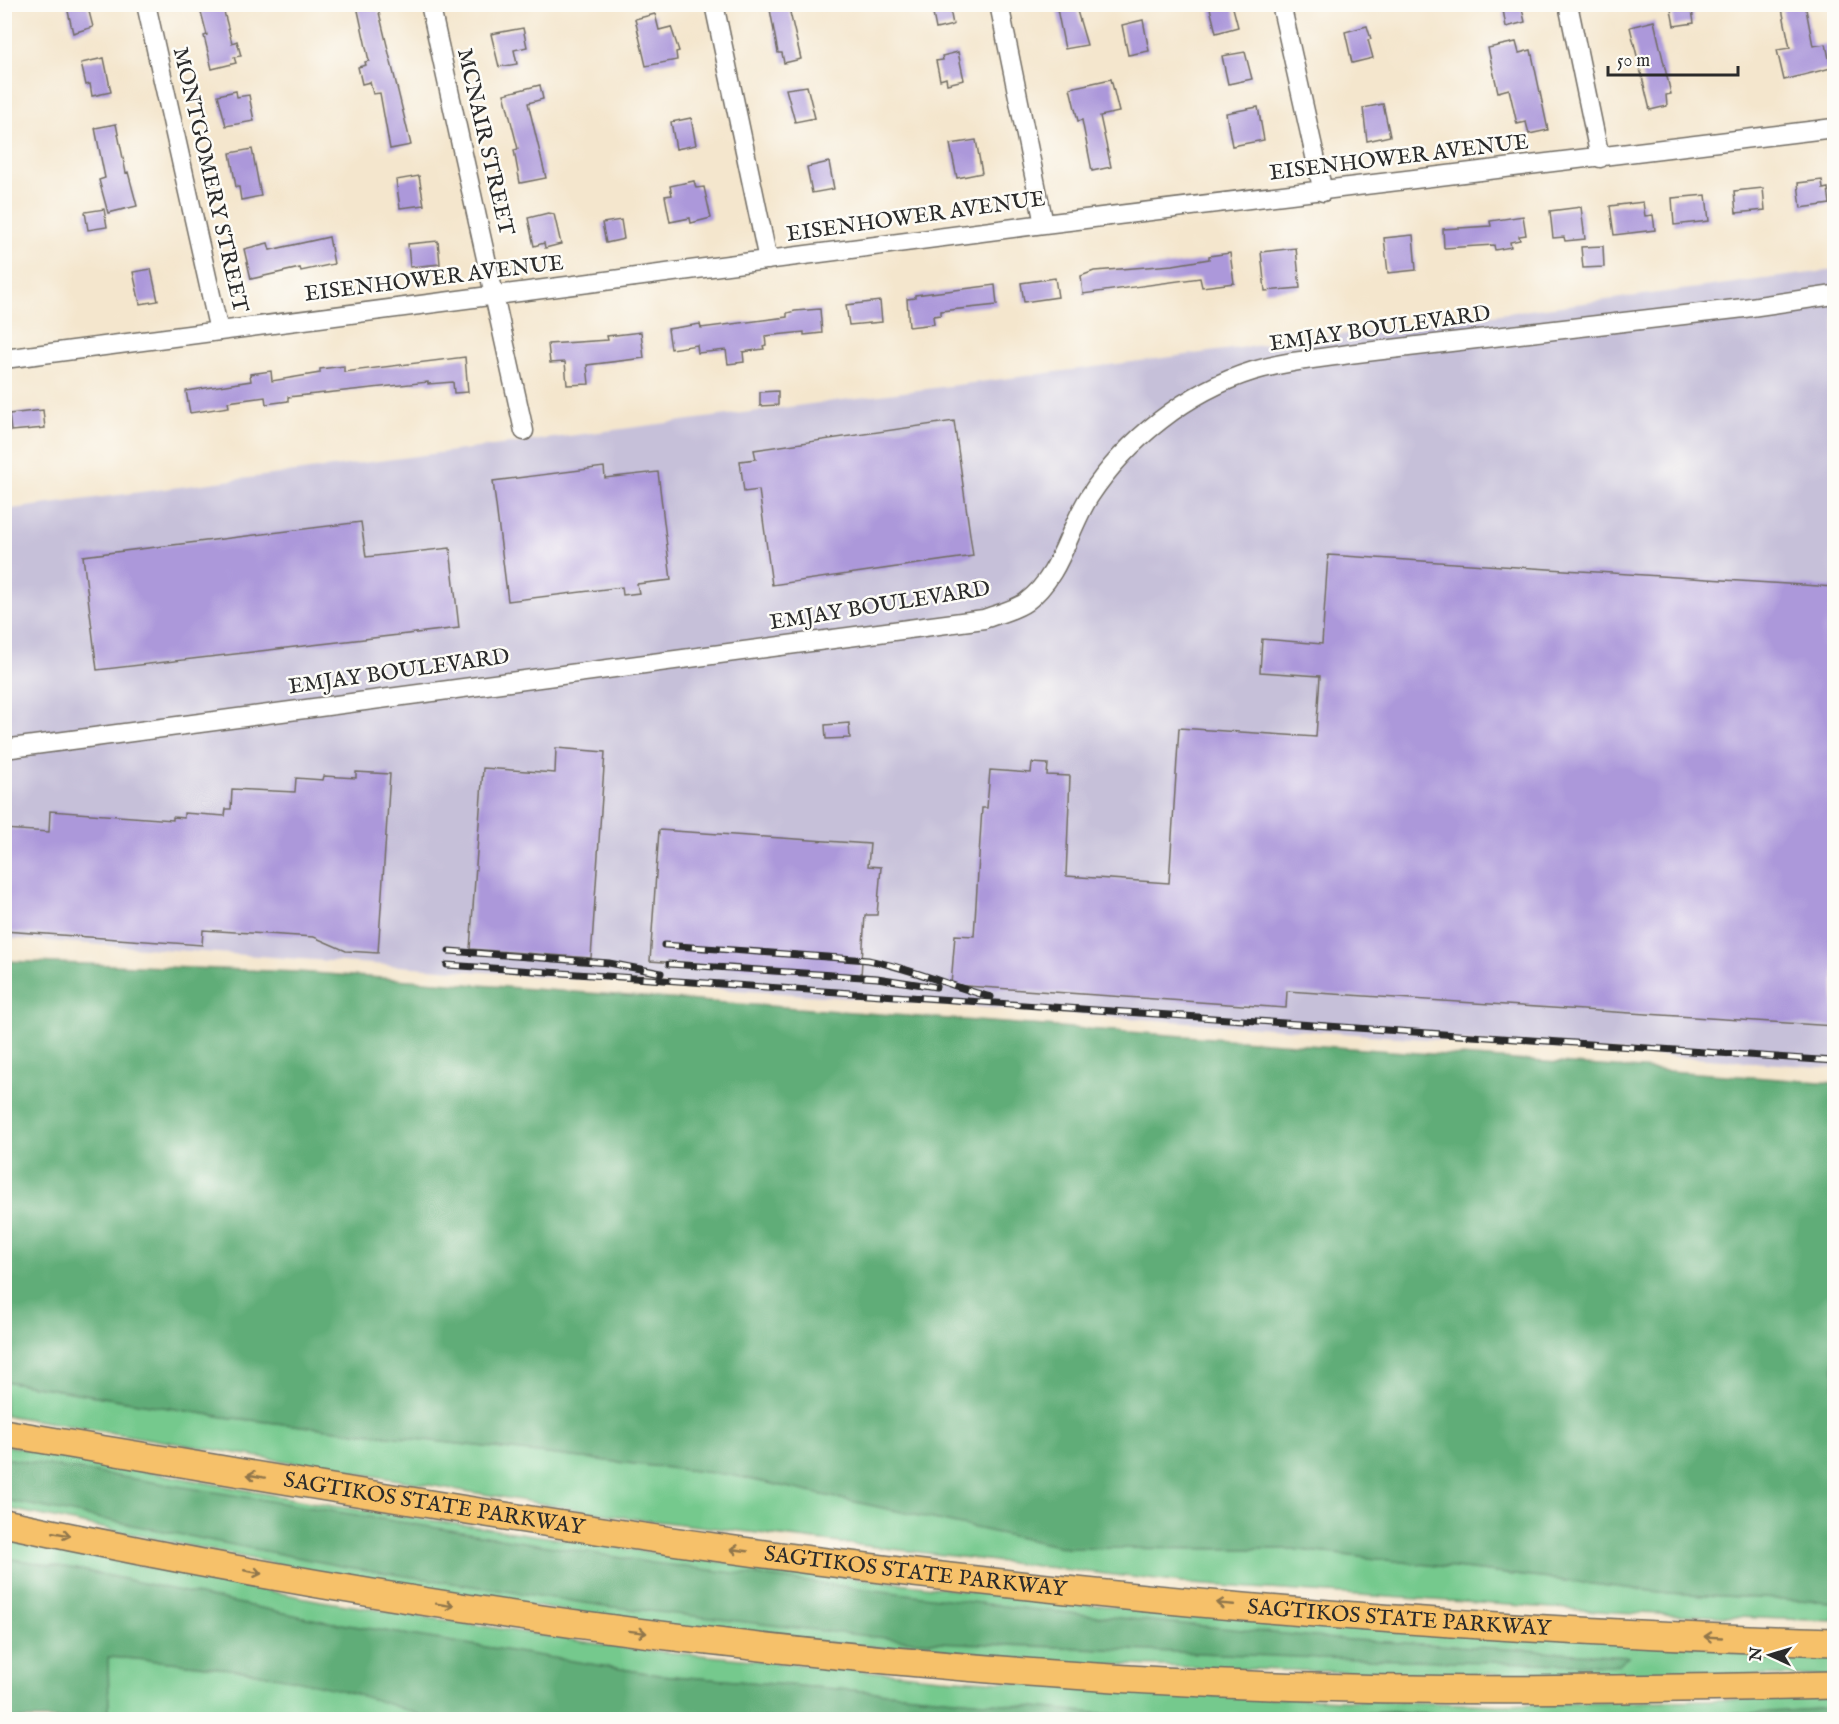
<svg xmlns="http://www.w3.org/2000/svg" width="1839" height="1724" font-family="'IM FELL English',serif">
  <style>
    .industrial { fill: #c6c0d9 }
    .green { fill: #75c98d; stroke: #507a5c; stroke-width: 1.5 }
    .forest { fill: #60ad78; stroke: #466c52; stroke-width: 1.5 }
    .building { fill: #ac98da }
    .lines { fill: none; stroke-linecap: round; stroke-linejoin: round }
    .minor-casing { stroke: #716c64; stroke-width: 21 }
    .highway-casing { stroke: #716c64; stroke-width: 30 }
    .minor { stroke: #fff; stroke-width: 18 }
    .highway { stroke: #f6c16b; stroke-width: 27 }
    .rail-casing { stroke: #2b2b2b; stroke-width: 7 }
    .rail { stroke: #fdfcf7; stroke-width: 4.5; stroke-dasharray: 14; stroke-linecap: butt }
    .oneway { stroke: #90764b }
    .labels { text-anchor: middle; dominant-baseline: central; stroke-width: 5; stroke-linejoin: round; paint-order: stroke }
    .street-label { font-size: 22px; fill: #2b2b2b; stroke: #fdfcf7 }
  </style>
  <rect width="100%" height="100%" fill="#fdfcf7"/>
  <filter id="ink" filterUnits="userSpaceOnUse"><feTurbulence type="fractalNoise" baseFrequency=".0167" numOctaves="2"/><feDisplacementMap in="SourceGraphic" scale="12" xChannelSelector="R" yChannelSelector="G"/><feConvolveMatrix kernelMatrix="1 2 1 2 8 2 1 2 1" color-interpolation-filters="sRGB"/></filter>
  <filter id="wash" filterUnits="userSpaceOnUse"><feTurbulence type="fractalNoise" baseFrequency=".008" numOctaves="4" result="noise"/><feDisplacementMap in="SourceGraphic" scale="24" xChannelSelector="R" yChannelSelector="G"/><feGaussianBlur stdDeviation="1.35" result="paint"/><feColorMatrix in="noise" values="0 0 0 0 0 0 0 0 0 0 0 0 0 0 0 0 0 1.4 0 .05"/><feComposite in="paint" operator="in"/></filter>
  <g filter="url(#wash)">
    <rect width="100%" height="100%" fill="#f4e6cd"/>
    <path class="industrial" d="M 1834,270 L 1834,1068 L 5,938 L 4,510 Z"/>
    <path class="green" d="M 4,1381 L 224,1417 L 731,1475 L 1067,1548 L 1292,1549 L 1669,1593 L 1834,1602 L 1834,1621 L 1613,1612 L 1191,1584 L 629,1518 L 5,1415 Z
      M 4,1445 L 326,1505 L 698,1559 L 1066,1603 L 1834,1655 L 1834,1676 L 1410,1674 L 1064,1663 L 698,1632 L 315,1572 L 5,1508 Z
      M 4,1539 L 321,1601 L 624,1648 L 941,1678 L 1222,1696 L 1498,1705 L 1834,1697 L 1834,1708 L 1659,1720 L 1499,1720 L 1392,1712 L 1157,1720 L 913,1695 L 659,1675 L 322,1621 L 76,1569 L 5,1558 Z
      M 108,1657 C 217,1664 329,1679 431,1719 L 126,1719 L 109,1713 Z"/>
    <path class="forest" d="M 4,961 L 298,972 L 1834,1083 L 1834,1602 L 1669,1593 L 1292,1549 L 1067,1548 L 731,1475 L 224,1417 L 5,1381 Z
      M 4,1458 L 653,1563 L 1028,1609 L 1335,1639 L 1629,1656 L 1618,1665 L 1320,1658 L 912,1641 L 605,1606 L 341,1566 L 5,1500 Z
      M 5,1558 L 76,1569 L 322,1621 L 659,1675 L 913,1695 L 1157,1719 L 431,1719 C 329,1679 217,1664 108,1657 L 109,1713 L 126,1719 L 5,1719 Z
      M 1834,1708 L 1834,1719 L 1659,1719 Z
      M 1392,1712 L 1499,1719 L 1199,1719 Z"/>
    <g id="blocks">
      <path class="building" d="M 75,4 L 87,4 L 93,27 L 73,33 L 67,7 Z
        M 204,4 L 222,4 L 232,43 L 237,41 L 241,56 L 234,57 L 236,63 L 212,69 L 204,36 L 207,35 L 201,12 L 205,10 Z
        M 365,4 L 377,4 L 411,145 L 390,149 L 380,93 L 373,94 L 370,82 L 362,84 L 358,67 L 366,65 L 365,62 L 369,61 L 357,6 Z
        M 769,4 L 788,4 L 801,59 L 784,63 L 782,53 L 778,53 Z
        M 931,4 L 949,4 L 953,25 L 936,29 Z
        M 1056,4 L 1075,4 L 1087,45 L 1065,49 Z
        M 1209,4 L 1232,4 L 1238,27 L 1216,33 Z
        M 1502,4 L 1521,4 L 1525,22 L 1506,27 Z
        M 1670,4 L 1691,4 L 1694,23 L 1674,26 Z
        M 1781,4 L 1805,4 L 1813,46 L 1826,44 L 1831,68 L 1784,80 L 1777,50 L 1790,48 Z
        M 655,14 L 659,30 L 671,27 L 679,51 L 676,52 L 677,60 L 646,66 L 635,19 Z
        M 1143,20 L 1149,51 L 1128,55 L 1122,25 Z
        M 1654,21 L 1671,94 L 1666,95 L 1667,106 L 1650,110 L 1630,27 Z
        M 1367,26 L 1371,39 L 1368,40 L 1373,58 L 1352,63 L 1345,32 Z
        M 523,28 L 527,47 L 514,50 L 517,64 L 499,67 L 491,34 Z
        M 1516,42 L 1519,53 L 1531,50 L 1548,130 L 1529,134 L 1526,122 L 1517,124 L 1509,89 L 1498,92 L 1488,48 Z
        M 958,52 L 964,80 L 947,84 L 946,78 L 940,80 L 936,61 L 943,60 L 942,56 Z
        M 1245,52 L 1252,79 L 1228,84 L 1222,56 Z
        M 104,58 L 111,92 L 92,96 L 90,84 L 86,85 L 81,63 Z
        M 1111,79 L 1119,112 L 1100,116 L 1111,167 L 1092,171 L 1082,120 L 1078,121 L 1070,88 Z
        M 540,85 L 543,99 L 528,103 L 546,178 L 520,183 L 514,150 L 518,149 L 504,94 Z
        M 807,86 L 815,118 L 795,122 L 786,89 Z
        M 236,91 L 237,97 L 249,95 L 254,121 L 226,126 L 218,95 Z
        M 1383,104 L 1390,136 L 1367,141 L 1363,108 Z
        M 1258,107 L 1264,140 L 1232,146 L 1226,113 Z
        M 691,118 L 696,145 L 676,149 L 671,122 Z
        M 116,124 L 126,173 L 128,172 L 137,206 L 108,213 L 99,180 L 105,178 L 95,128 Z
        M 976,140 L 982,173 L 957,178 L 950,144 Z
        M 252,149 L 261,196 L 241,200 L 239,187 L 236,187 L 230,153 Z
        M 829,162 L 834,189 L 812,193 L 807,167 Z
        M 419,176 L 424,205 L 400,208 L 396,180 Z
        M 1822,180 L 1823,189 L 1828,188 L 1830,204 L 1801,208 L 1798,183 Z
        M 694,181 L 696,188 L 704,187 L 711,218 L 691,223 L 690,218 L 670,222 L 665,196 L 672,195 L 670,186 Z
        M 1763,188 L 1765,210 L 1736,213 L 1734,191 Z
        M 1706,195 L 1709,221 L 1674,225 L 1672,198 Z
        M 1643,202 L 1645,216 L 1653,215 L 1655,230 L 1614,235 L 1610,206 Z
        M 1581,207 L 1585,239 L 1565,241 L 1564,237 L 1553,238 L 1550,211 Z
        M 104,209 L 107,227 L 88,230 L 85,212 Z
        M 548,213 L 554,214 L 561,244 L 545,248 L 544,243 L 534,246 L 528,218 Z
        M 1523,216 L 1526,235 L 1519,236 L 1520,240 L 1510,242 L 1511,247 L 1495,250 L 1494,245 L 1444,248 L 1443,229 L 1491,226 L 1490,221 Z
        M 621,220 L 624,239 L 606,243 L 602,223 Z
        M 1413,235 L 1416,270 L 1388,273 L 1384,238 Z
        M 329,237 L 334,264 L 301,271 L 300,268 L 251,279 L 244,249 L 268,243 L 270,250 Z
        M 438,241 L 440,264 L 410,267 L 408,244 Z
        M 1603,246 L 1604,267 L 1583,268 L 1581,247 Z
        M 1296,248 L 1300,288 L 1265,291 L 1261,252 Z
        M 1230,253 L 1234,283 L 1202,287 L 1200,278 L 1083,294 L 1081,276 L 1094,271 L 1173,265 L 1209,259 L 1209,256 Z
        M 151,269 L 158,301 L 140,304 L 133,272 Z
        M 1055,278 L 1058,297 L 1024,302 L 1021,283 Z
        M 995,285 L 997,305 L 941,311 L 941,315 L 933,316 L 934,324 L 909,327 L 907,299 L 915,298 L 915,295 Z
        M 880,301 L 882,322 L 849,325 L 846,305 Z
        M 820,309 L 822,333 L 804,335 L 804,332 L 765,336 L 766,345 L 763,346 L 764,349 L 743,352 L 744,362 L 728,364 L 726,350 L 698,353 L 697,345 L 671,349 L 668,329 L 700,324 L 701,328 L 787,317 L 787,313 L 795,311 Z
        M 641,332 L 644,358 L 587,365 L 589,384 L 567,385 L 565,362 L 550,363 L 548,344 L 608,340 L 607,336 Z
        M 465,357 L 468,392 L 454,393 L 453,382 L 428,384 L 428,382 L 288,397 L 288,401 L 266,404 L 265,397 L 228,402 L 229,407 L 190,413 L 186,391 L 251,381 L 250,374 L 271,371 L 272,381 L 320,373 L 320,369 L 344,366 L 344,372 Z
        M 778,391 L 778,405 L 760,406 L 760,392 Z
        M 43,410 L 45,428 L 11,431 L 9,414 Z
        M 954,421 L 973,556 L 772,585 L 759,490 L 744,492 L 740,461 L 756,459 L 754,450 Z
        M 604,467 L 605,478 L 658,472 L 671,580 L 637,584 L 639,593 L 623,595 L 622,587 L 508,601 L 493,481 Z
        M 361,522 L 366,557 L 450,548 L 459,628 L 97,670 L 83,556 Z
        M 1328,555 L 1834,587 L 1834,1026 L 1287,991 L 1286,1008 L 951,985 L 955,935 L 974,936 L 982,808 L 987,808 L 990,770 L 1031,773 L 1032,763 L 1048,764 L 1047,775 L 1070,776 L 1066,876 L 1169,883 L 1179,728 L 1316,737 L 1320,676 L 1260,672 L 1262,639 L 1322,644 Z
        M 849,723 L 850,738 L 826,739 L 825,725 Z
        M 556,748 L 605,752 L 591,958 L 470,949 L 483,768 L 555,773 Z
        M 356,772 L 390,774 L 378,953 L 346,951 L 314,937 L 203,930 L 202,945 L 4,931 L 4,829 L 49,832 L 50,811 L 173,820 L 173,817 L 184,818 L 184,813 L 225,816 L 226,809 L 231,809 L 232,789 L 295,792 L 296,778 L 323,780 L 324,776 L 356,778 Z
        M 659,830 L 870,844 L 868,866 L 881,867 L 877,915 L 865,915 L 861,976 L 650,961 Z"/>
    </g>
  </g>
  <g filter="url(#ink)">
    <use href="#blocks" fill-opacity="0" stroke="#716c64" stroke-width="1.5"/>
    <g class="lines">
      <g class="minor-casing">
        <path id="minor" d="M 146,4 L 219,331
          M 430,4 L 524,431
          M 714,4 L 768,260
          M 999,4 L 1044,224
          M 1281,4 L 1323,192
          M 1568,4 L 1600,158
          M 4,359 L 1044,224 L 1834,128
          M 4,749 L 984,619 C 997,614 1015,610 1026,602 C 1061,576 1067,532 1089,497 C 1126,440 1188,391 1253,371 C 1287,361 1322,358 1357,353 L 1744,308 L 1834,295"/>
      </g>
      <g class="highway-casing">
        <g id="highway">
          <path id="s1" d="M 4,1433 C 272,1478 540,1525 810,1560 C 1149,1604 1492,1631 1834,1642"/>
          <path d="M 4,1523 C 405,1609 814,1665 1224,1684 C 1427,1693 1631,1690 1834,1685"/>
        </g>
      </g>
      <use href="#minor" class="minor"/>
      <use href="#highway" class="highway"/>
      <g class="rail-casing">
        <path id="rail" d="M 664,945 L 868,960 C 910,968 950,986 991,997
          M 449,951 L 609,963 L 661,973
          M 669,964 L 877,978 L 936,987
          M 447,965 L 1834,1061"/>
      </g>
      <use href="#rail" class="rail"/>
    </g>
    <defs><path id="oneway-shaft" d="M-6 0H5M1.5-3L5.5 0L1.5 3" fill="none" stroke-width="1.6" stroke-linecap="round" stroke-linejoin="round" transform="scale(1.5)"/></defs>
    <g class="oneway">
      <use href="#oneway-shaft" transform="translate(256 1476) rotate(-170)"/>
      <use href="#oneway-shaft" transform="translate(62 1534) rotate(11)"/>
      <use href="#oneway-shaft" transform="translate(739 1550) rotate(-172)"/>
      <use href="#oneway-shaft" transform="translate(253 1572) rotate(11)"/>
      <use href="#oneway-shaft" transform="translate(1225 1604) rotate(-175)"/>
      <use href="#oneway-shaft" transform="translate(445 1605) rotate(9)"/>
      <use href="#oneway-shaft" transform="translate(638 1632) rotate(7)"/>
      <use href="#oneway-shaft" transform="translate(1713 1637) rotate(-177)"/>
    </g>
  </g>
  <g class="labels">
    <g class="street-label">
      <text transform="translate(485 142) rotate(77)">MCNAIR STREET</text>
      <text transform="translate(1399 158) rotate(-7)">EISENHOWER AVENUE</text>
      <text transform="translate(210 180) rotate(77)">MONTGOMERY STREET</text>
      <text transform="translate(916 217) rotate(-8)">EISENHOWER AVENUE</text>
      <text transform="translate(434 279) rotate(-7)">EISENHOWER AVENUE</text>
      <text transform="translate(1380 329) rotate(-8)">EMJAY BOULEVARD</text>
      <text transform="translate(880 606) rotate(-9)">EMJAY BOULEVARD</text>
      <text transform="translate(399 672) rotate(-8)">EMJAY BOULEVARD</text>
      <text stroke="none"><textPath href="#s1" startOffset="436">SAGTIKOS STATE PARKWAY</textPath></text>
      <text stroke="none"><textPath href="#s1" startOffset="922">SAGTIKOS STATE PARKWAY</textPath></text>
      <text stroke="none"><textPath href="#s1" startOffset="1408">SAGTIKOS STATE PARKWAY</textPath></text>
    </g>
  </g>
  <rect width="1839" height="1724" fill="none" stroke="#fdfcf7" stroke-width="24"/>
  <g transform="translate(1770 1655) rotate(274)" stroke="#fdfcf7" stroke-width="4.5" paint-order="stroke">
  <path d="M0-4.5L10 22L0 15L-10 22Z" fill="#2b2b2b"/>
  <text y="-9" font-size="16" font-weight="bold" text-anchor="middle" fill="#2b2b2b">N</text>
  </g>
  <path d="M1608 66v9h130v-9" fill="none" stroke="#2b2b2b" stroke-width="3"/>
  <text x="1617" y="66" font-size="18" fill="#2b2b2b" stroke="#fdfcf7" stroke-width="4.5" paint-order="stroke">50 m</text>
</svg>
